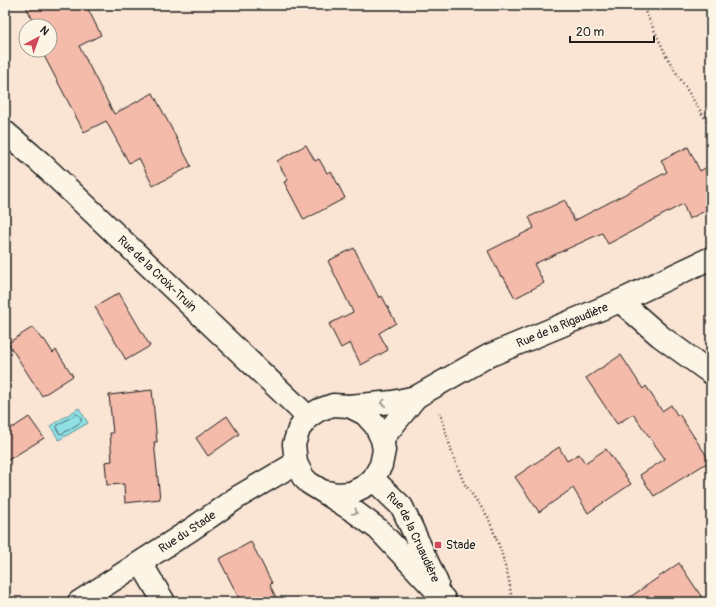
<svg xmlns="http://www.w3.org/2000/svg" width="716" height="607" font-family="Pangolin,sans-serif">
  <style>
    .water { fill: #8fe0e5; stroke: #619295 }
    .lines { fill: none; stroke-linecap: round; stroke-linejoin: round }
    .shore { stroke: #4a6a6c; stroke-width: 1 }
    .building { fill: #f4bbab; stroke: #1c1c1c }
    .minor-casing { stroke: #1c1c1c; stroke-width: 25 }
    .tertiary-casing { stroke: #1c1c1c; stroke-width: 25 }
    .secondary-casing { stroke: #1c1c1c; stroke-width: 25 }
    .path { stroke: #1c1c1c; stroke-width: 2.5; stroke-dasharray: 1 3; stroke-linecap: butt }
    .minor { stroke: #fcf5e5; stroke-width: 22 }
    .tertiary { stroke: #fcf5e5; stroke-width: 22 }
    .secondary { stroke: #fcf5e5; stroke-width: 22 }
    .oneway { stroke: #97938b }
    .poi-dot { fill: #d1495b; stroke: #fcf5e5; stroke-width: 1.5 }
    .labels { text-anchor: middle; dominant-baseline: central; stroke-width: 3; stroke-linejoin: round; paint-order: stroke }
    .street-label { font-size: 12px; fill: #1c1c1c; stroke: #fcf5e5 }
    .poi-label { font-size: 12px; fill: #1c1c1c; stroke: #fcf5e5; text-anchor: start }
  </style>
  <rect width="100%" height="100%" fill="#fae4d4"/>
  <filter id="ink" filterUnits="userSpaceOnUse"><feTurbulence type="fractalNoise" baseFrequency=".025" numOctaves="2"/><feDisplacementMap in="SourceGraphic" scale="8" xChannelSelector="R" yChannelSelector="G"/><feConvolveMatrix kernelMatrix="1 2 1 2 8 2 1 2 1" color-interpolation-filters="sRGB"/></filter>
  <g filter="url(#ink)">
    <path class="water" d="M 79,408 L 88,423 L 59,440 L 50,426 Z"/>
    <g class="lines">
      <path class="shore" d="M 77,414 C 80,415 82,420 81,422 L 62,434 L 59,433 L 57,428 L 57,426 Z"/>
    </g>
    <path class="building" d="M 25,5 L 86,5 L 101,35 L 79,46 L 114,114 L 153,93 L 191,166 L 153,186 L 139,158 L 129,163 L 106,121 L 84,132 L 41,50 L 50,50 L 50,26 L 36,26 Z
      M 306,145 L 315,161 L 319,159 L 327,173 L 331,171 L 345,198 L 304,220 L 284,182 L 288,180 L 277,161 Z
      M 688,147 L 700,171 L 711,165 L 711,208 L 689,219 L 683,204 L 608,244 L 602,233 L 534,264 L 544,283 L 515,298 L 503,276 L 501,277 L 488,251 L 534,228 L 529,217 L 565,200 L 574,221 L 667,172 L 661,160 Z
      M 354,248 L 379,298 L 382,296 L 396,323 L 379,333 L 388,350 L 361,365 L 350,343 L 341,348 L 329,324 L 353,312 L 328,261 Z
      M 119,293 L 150,346 L 126,360 L 95,307 Z
      M 33,327 L 42,340 L 44,339 L 53,353 L 56,350 L 73,376 L 42,396 L 8,343 Z
      M 621,355 L 643,389 L 646,386 L 662,411 L 671,405 L 677,415 L 679,414 L 710,461 L 654,496 L 640,475 L 665,459 L 633,414 L 617,424 L 586,378 Z
      M 152,390 L 157,442 L 154,442 L 160,499 L 125,503 L 124,484 L 107,485 L 105,462 L 112,461 L 110,433 L 113,433 L 109,395 Z
      M 227,416 L 239,434 L 208,456 L 196,438 Z
      M 29,417 L 44,438 L 5,462 L 5,427 L 14,427 Z
      M 559,447 L 567,461 L 579,454 L 585,463 L 606,449 L 631,484 L 588,513 L 573,488 L 539,512 L 515,477 Z
      M 251,542 L 272,583 L 270,585 L 278,602 L 241,602 L 219,559 Z
      M 679,563 L 705,602 L 623,602 Z"/>
    <g class="lines">
      <g class="minor-casing">
        <g id="minor">
          <path d="M 620,301 L 660,336 L 711,373"/>
          <path id="s1" d="M 349,406 L 393,402 L 416,397 L 488,356 L 620,301 L 711,258"/>
          <path d="M 382,439 L 416,397"/>
          <path d="M 141,563 L 164,602"/>
        </g>
      </g>
      <g class="tertiary-casing">
        <g id="tertiary">
          <path id="s2" d="M 79,602 L 192,529 L 238,497 L 296,463"/>
        </g>
      </g>
      <g class="secondary-casing">
        <g id="secondary">
          <path id="s3" d="M 5,132 L 40,162 L 308,417"/>
          <path id="s4" d="M 373,479 L 402,507 L 437,583"/>
          <path d="M 322,491 L 337,494 L 351,493 L 365,486 L 373,479 L 381,465 L 384,450 L 382,439 L 375,425 L 365,414 L 349,406 L 333,405 L 319,410 L 308,417 L 299,429 L 294,444 L 296,463 L 303,477 L 309,483 L 322,491 L 355,512 L 378,529 L 444,599"/>
        </g>
      </g>
      <path class="path" d="M 642,5 L 669,61 L 711,128
        M 439,413 L 442,418 L 452,453 L 464,483 L 488,517 L 501,551 L 509,580 L 512,602"/>
      <use href="#minor" class="minor"/>
      <use href="#tertiary" class="tertiary"/>
      <use href="#secondary" class="secondary"/>
    </g>
    <defs><path id="oneway-chevron" d="M-2-3.5L2.5 0L-2 3.5" fill="none" stroke-width="1.6" stroke-linecap="round" stroke-linejoin="round"/></defs>
    <g class="oneway">
      <use href="#oneway-chevron" transform="translate(383 403) rotate(174)"/>
      <use href="#oneway-chevron" transform="translate(355 512) rotate(34)"/>
    </g>
  </g>
  <rect class="poi-dot" x="434" y="541" width="8" height="8" rx="2"/>
  <g class="labels">
    <g class="street-label">
      <text stroke="none"><textPath href="#s3" startOffset="208">Rue de la Croix-Truin</textPath></text>
      <text stroke="none"><textPath href="#s1" startOffset="231">Rue de la Rigaudière</textPath></text>
      <text stroke="none"><textPath href="#s2" startOffset="129">Rue du Stade</textPath></text>
      <text stroke="none"><textPath href="#s4" startOffset="72">Rue de la Cruaudière</textPath></text>
    </g>
    <g class="poi-label">
      <text x="446" y="545">Stade</text>
    </g>
  </g>
  <rect width="716" height="607" fill="none" stroke="#fcf5e5" stroke-width="20"/>
  <rect x="10" y="10" width="696" height="587" fill="none" stroke="#1c1c1c" stroke-width="1.5" filter="url(#ink)"/>
  <g transform="translate(38 38) rotate(41)"><circle r="19" fill="#fcf5e5" stroke="#a29e95"/>
  <path d="M0-3L7 15L0 10L-7 15Z" fill="#d1495b"/>
  <text y="-6" font-size="11" font-weight="bold" text-anchor="middle" fill="#1c1c1c">N</text>
  </g>
  <path d="M570 36v6h84v-6" fill="none" stroke="#1c1c1c" stroke-width="2"/>
  <text x="576" y="36" font-size="12" fill="#1c1c1c" stroke="#fcf5e5" stroke-width="3" paint-order="stroke">20 m</text>
</svg>
